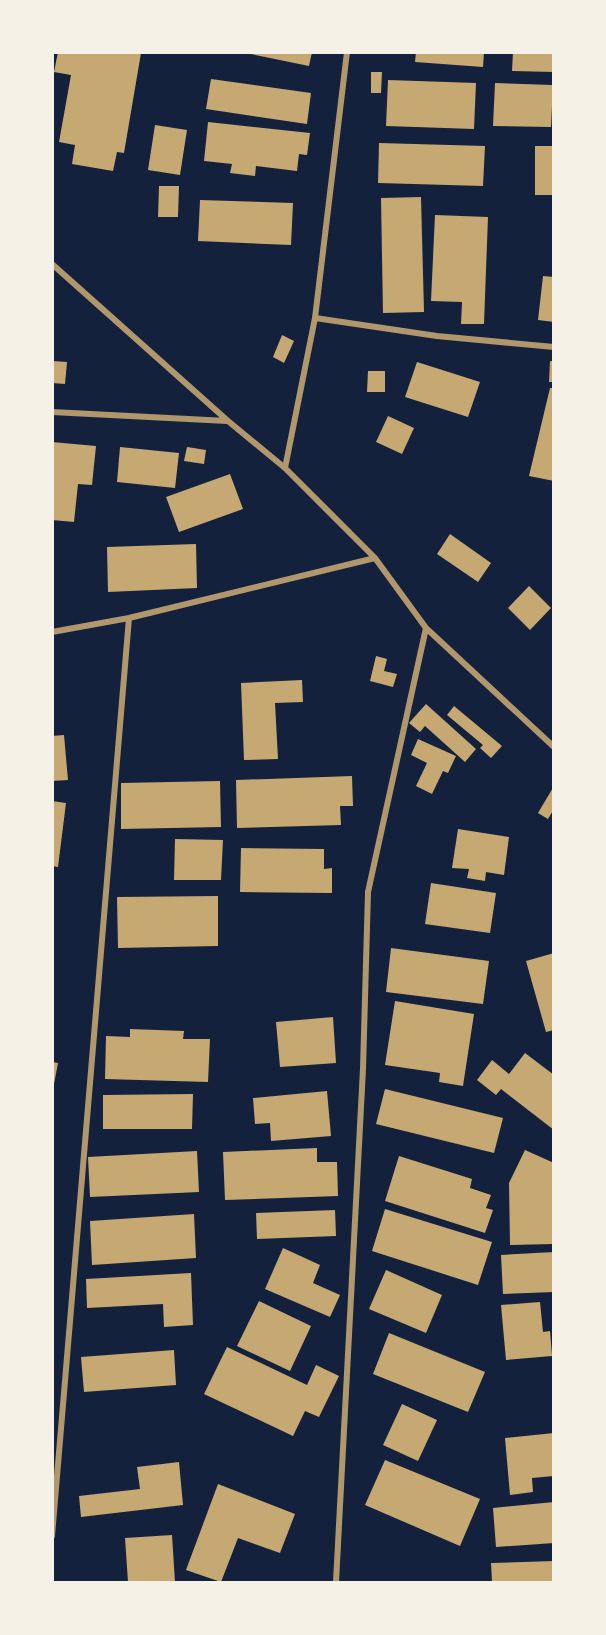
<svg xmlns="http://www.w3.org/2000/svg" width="606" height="1635" font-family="'Varela Round',sans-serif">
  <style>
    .building { fill: #c6a872 }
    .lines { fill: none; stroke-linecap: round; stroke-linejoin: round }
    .minor { stroke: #b1986c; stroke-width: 6 }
  </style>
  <rect width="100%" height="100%" fill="#14213d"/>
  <path class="building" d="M 58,52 L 141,53 L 124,153 L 117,152 L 113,171 L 72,164 L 75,145 L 59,142 L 71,75 L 54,72 Z
    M 241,52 L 312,52 L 309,66 Z
    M 416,52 L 484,52 L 483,67 L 415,62 Z
    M 513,52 L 554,52 L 554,72 L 512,71 Z
    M 371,72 L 382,72 L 381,93 L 371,93 Z
    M 211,79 L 311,93 L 307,124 L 206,109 Z
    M 388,80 L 476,83 L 474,129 L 386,126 Z
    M 495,83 L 553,85 L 551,127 L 493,126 Z
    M 208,122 L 310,133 L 307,155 L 299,154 L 297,171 L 256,166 L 255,176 L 230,173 L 232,164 L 204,161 Z
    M 155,125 L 187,130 L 180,175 L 148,170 Z
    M 379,143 L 485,146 L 483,186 L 378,183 Z
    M 535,146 L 554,146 L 554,195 L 535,195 Z
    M 159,186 L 179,186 L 178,217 L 158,217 Z
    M 421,197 L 424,312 L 383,313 L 381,198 Z
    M 200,200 L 293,203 L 291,245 L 198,241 Z
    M 435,215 L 488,217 L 484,324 L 461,324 L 462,302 L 431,301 Z
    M 543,276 L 554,277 L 554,322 L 538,320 Z
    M 282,335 L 294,341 L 284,363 L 273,357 Z
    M 53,361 L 67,362 L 65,384 L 52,383 Z
    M 550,361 L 554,361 L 554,382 L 549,382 Z
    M 417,362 L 480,382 L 468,417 L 405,397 Z
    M 368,371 L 385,371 L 385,392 L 367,392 Z
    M 550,388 L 554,388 L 554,481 L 529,476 Z
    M 388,416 L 414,428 L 402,454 L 376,442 Z
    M 52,442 L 96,446 L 92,485 L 78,484 L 74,522 L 52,520 Z
    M 120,447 L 179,453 L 175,488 L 117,482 Z
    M 187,447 L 206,450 L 204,464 L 184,461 Z
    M 230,474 L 243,509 L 179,532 L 166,497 Z
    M 450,534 L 491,563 L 478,582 L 437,554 Z
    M 196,544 L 197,588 L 108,592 L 107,547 Z
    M 529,586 L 551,608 L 530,630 L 508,608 Z
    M 376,656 L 387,659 L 384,671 L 397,674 L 393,687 L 370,681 Z
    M 302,680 L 303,702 L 275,703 L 278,759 L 244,760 L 241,683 Z
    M 426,704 L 476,749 L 465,762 L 425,726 L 420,732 L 409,723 Z
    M 454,706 L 502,746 L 491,758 L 480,748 L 483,745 L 447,715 Z
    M 64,735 L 68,780 L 52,781 L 52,736 Z
    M 418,739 L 456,756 L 448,773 L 443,771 L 432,794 L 416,786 L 427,763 L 411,755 Z
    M 352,776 L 353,806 L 340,806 L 341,825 L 237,828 L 236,780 Z
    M 220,781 L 221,827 L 121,829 L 121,783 Z
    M 554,786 L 554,809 L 548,819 L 538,813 Z
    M 52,801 L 66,803 L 58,867 L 52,866 Z
    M 458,829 L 509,837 L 504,875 L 486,872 L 485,881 L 467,878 L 469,869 L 452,868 Z
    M 175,839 L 223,840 L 221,880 L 174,880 Z
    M 241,848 L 324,849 L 324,869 L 332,868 L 332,893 L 240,892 Z
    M 431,883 L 496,893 L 490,933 L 425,924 Z
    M 218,896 L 218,946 L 118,948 L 117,897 Z
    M 391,948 L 489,961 L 483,1004 L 386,992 Z
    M 554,953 L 554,1030 L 546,1032 L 526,961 Z
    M 395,1001 L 474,1014 L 463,1086 L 439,1082 L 440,1073 L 385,1065 Z
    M 333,1017 L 336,1063 L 280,1067 L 276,1022 Z
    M 130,1029 L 184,1031 L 183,1039 L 210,1039 L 208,1082 L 105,1079 L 106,1036 L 130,1037 Z
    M 525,1053 L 554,1075 L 554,1130 L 501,1089 L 496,1095 L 477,1080 L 492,1060 L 509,1074 Z
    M 52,1062 L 58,1063 L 54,1084 L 52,1084 Z
    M 385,1089 L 503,1118 L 494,1153 L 376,1124 Z
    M 327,1091 L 331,1136 L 271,1141 L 270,1123 L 255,1124 L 253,1098 Z
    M 193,1094 L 192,1129 L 103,1129 L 103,1095 Z
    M 317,1148 L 317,1162 L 337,1162 L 338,1196 L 225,1200 L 223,1152 Z
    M 525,1150 L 554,1163 L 554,1244 L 510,1245 L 509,1183 Z
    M 197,1151 L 199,1192 L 90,1197 L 88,1157 Z
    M 399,1156 L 472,1179 L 470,1188 L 491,1195 L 486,1208 L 493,1210 L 485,1233 L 385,1201 Z
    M 385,1209 L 492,1242 L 478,1285 L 372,1251 Z
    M 335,1210 L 336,1236 L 257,1239 L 256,1213 Z
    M 194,1214 L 196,1258 L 92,1265 L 90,1221 Z
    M 283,1248 L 320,1265 L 313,1283 L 340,1295 L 330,1317 L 265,1289 Z
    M 554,1252 L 554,1292 L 503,1294 L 501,1255 Z
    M 386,1270 L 442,1295 L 426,1333 L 369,1309 Z
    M 191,1273 L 193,1325 L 164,1327 L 163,1304 L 87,1308 L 86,1279 Z
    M 259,1301 L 311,1326 L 290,1371 L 237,1346 Z
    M 540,1302 L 543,1332 L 550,1331 L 552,1356 L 506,1360 L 501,1305 Z
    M 389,1333 L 485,1372 L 468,1412 L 373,1374 Z
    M 227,1347 L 307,1385 L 316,1365 L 339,1376 L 319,1417 L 305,1411 L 293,1436 L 204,1394 Z
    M 174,1350 L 176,1385 L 84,1392 L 81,1357 Z
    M 402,1404 L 437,1420 L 418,1461 L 383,1445 Z
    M 554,1433 L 554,1476 L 532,1478 L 533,1492 L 510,1495 L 505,1438 Z
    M 385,1460 L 480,1499 L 460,1546 L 365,1505 Z
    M 179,1462 L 183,1505 L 81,1517 L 79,1496 L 140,1489 L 137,1467 Z
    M 218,1484 L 295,1514 L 280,1553 L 238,1538 L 221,1582 L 186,1570 Z
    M 554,1502 L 554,1543 L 496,1547 L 493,1508 Z
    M 172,1535 L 175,1582 L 128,1582 L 125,1538 Z
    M 554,1561 L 554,1582 L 492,1582 L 491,1563 Z"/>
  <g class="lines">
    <path class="minor" d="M 52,264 L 228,421 L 285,468 L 375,558 L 426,628 L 554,747
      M 315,318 L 437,336 L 554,347
      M 52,412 L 227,421
      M 285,468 L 315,318 L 347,52
      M 52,632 L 129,618 L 375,558
      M 52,1536 L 129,618
      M 336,1582 L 363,1069 L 368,892 L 426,628"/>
  </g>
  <rect width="606" height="1635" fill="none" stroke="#f6f1e7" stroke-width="108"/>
</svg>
